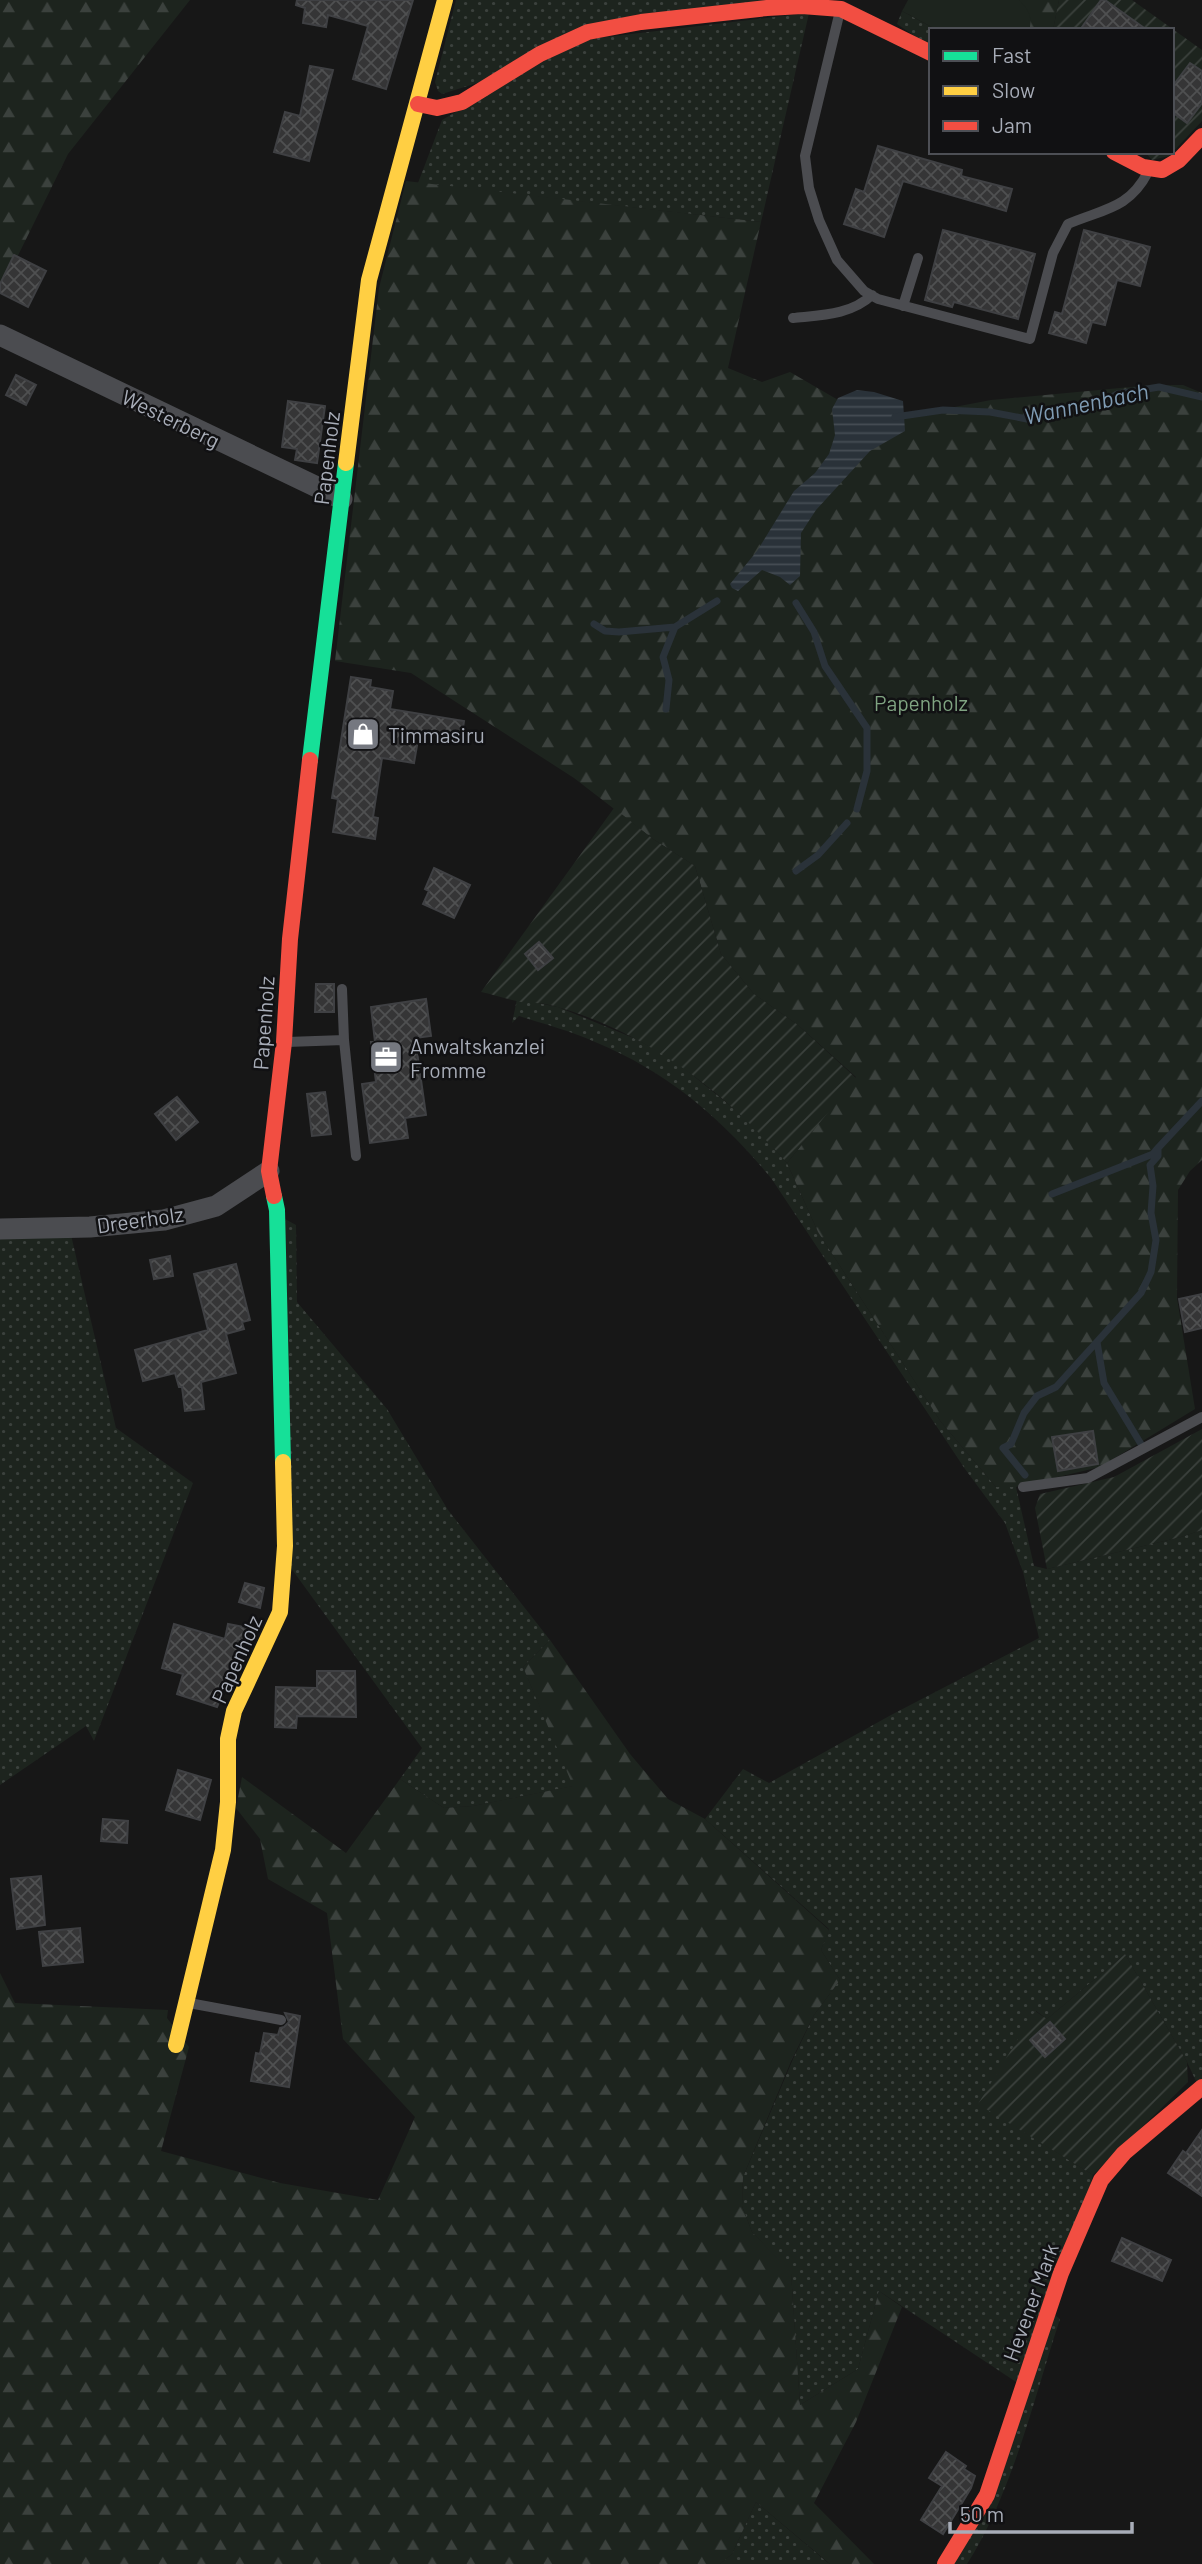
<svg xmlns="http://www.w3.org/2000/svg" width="1202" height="2564" font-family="Barlow,sans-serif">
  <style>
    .grass { fill: url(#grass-dots) }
    .forest { fill: url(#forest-firs) }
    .garden { fill: url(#garden-furrows) }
    .pitch { fill: #1d241e }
    .water { fill: url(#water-rules) }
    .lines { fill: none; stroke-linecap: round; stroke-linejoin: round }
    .stream { stroke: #2a3239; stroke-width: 7 }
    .building { fill: url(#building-cross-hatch); stroke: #3f4043; stroke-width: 2 }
    .lane { stroke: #4b4c50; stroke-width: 10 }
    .street { stroke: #4b4c50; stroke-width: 21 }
    .fast { stroke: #16e098; stroke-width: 16 }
    .slow { stroke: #ffcf43; stroke-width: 16 }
    .jam { stroke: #f24e42; stroke-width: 16 }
    .labels { text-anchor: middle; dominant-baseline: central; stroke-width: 5; stroke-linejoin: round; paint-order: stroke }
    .street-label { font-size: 21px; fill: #a8adb8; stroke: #111113 }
    .park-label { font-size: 21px; fill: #7fa381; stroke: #111113 }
    .poi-label { font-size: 21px; fill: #a8adb8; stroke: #111113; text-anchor: start }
    .water-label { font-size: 23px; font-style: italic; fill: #7f9bb3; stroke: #111113 }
  </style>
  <defs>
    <pattern id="grass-dots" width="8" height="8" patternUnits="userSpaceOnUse" patternTransform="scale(1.75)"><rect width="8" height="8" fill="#1d241e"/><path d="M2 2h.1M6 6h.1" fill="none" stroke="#3b413d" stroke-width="1.8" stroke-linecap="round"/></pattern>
    <pattern id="forest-firs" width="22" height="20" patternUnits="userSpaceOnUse" patternTransform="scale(1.75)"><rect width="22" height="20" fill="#1d241e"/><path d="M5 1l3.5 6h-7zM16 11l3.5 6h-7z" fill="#3b413d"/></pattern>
    <pattern id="garden-furrows" width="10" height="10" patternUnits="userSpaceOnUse" patternTransform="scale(1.75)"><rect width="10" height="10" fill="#1d241e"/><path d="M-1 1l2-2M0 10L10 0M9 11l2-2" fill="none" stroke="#3b413d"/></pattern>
    <pattern id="water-rules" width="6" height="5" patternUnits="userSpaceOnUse" patternTransform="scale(1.75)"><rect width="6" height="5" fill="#2a3239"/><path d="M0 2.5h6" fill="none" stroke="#464d54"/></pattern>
    <pattern id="building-cross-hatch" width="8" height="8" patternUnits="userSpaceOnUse" patternTransform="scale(1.75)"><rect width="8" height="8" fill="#353536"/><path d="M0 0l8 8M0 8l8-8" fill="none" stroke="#4f5051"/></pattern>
  </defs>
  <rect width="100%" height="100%" fill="#171717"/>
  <path class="grass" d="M 456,0 L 794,0 L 642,17 L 490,79 L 442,94 L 438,91 L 435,82 Z
    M 902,11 L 937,30 L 931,30 L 931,47 L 897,24 Z
    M 809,13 L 761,222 L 418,183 L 442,120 L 581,40 Z
    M 517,999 L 558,1007 L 636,1039 L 674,1060 L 754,1125 L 787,1163 L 818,1232 L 941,1422 L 996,1487 L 1016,1487 L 1034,1566 L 1047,1569 L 1181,1537 L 1202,1530 L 1202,2094 L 1187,2062 L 1125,1954 L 1047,2019 L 1036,2011 L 979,2104 L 1093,2175 L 1055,2315 L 1060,2319 C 1034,2398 1012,2494 967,2564 L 953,2564 L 1019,2384 L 879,2291 L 858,2369 L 800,2405 L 791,2273 L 752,2232 L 742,2206 L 743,2177 L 793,2059 L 814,2015 L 840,1980 L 821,1950 L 829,1929 L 705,1819 L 743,1769 L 769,1783 L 891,1715 L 1039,1638 L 1023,1572 L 1005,1523 L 965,1469 L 771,1178 C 721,1118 668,1072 595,1042 C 571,1031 544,1024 519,1016 L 512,1023 Z
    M 285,1219 L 296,1225 L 297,1302 L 387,1409 L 448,1510 L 550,1640 L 523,1667 L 574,1786 L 473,1806 L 444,1808 L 400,1779 L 422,1748 L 288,1564 Z
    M 71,1235 L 116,1428 L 193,1483 L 94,1741 L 86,1726 L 0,1785 L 0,1238 Z
    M 756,2502 L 827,2562 L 830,2564 L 720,2564 L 732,2554 Z"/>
  <path class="forest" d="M 0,0 L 190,0 L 68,154 L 0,292 Z
    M 1019,0 L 1059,0 L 1053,30 L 1029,30 L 1030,27 Z
    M 406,181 L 761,222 L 728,368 L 762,382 L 790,372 L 876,422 L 991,400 L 1152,385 L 1183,385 L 1202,393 L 1202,1160 L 1190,1171 L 1178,1190 L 1177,1298 L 1195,1409 L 1100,1467 L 1016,1487 L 996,1487 L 941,1422 L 818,1232 L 787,1163 L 856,1077 L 798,1025 L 754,994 L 721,954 L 695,866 L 653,839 L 574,778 L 411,673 L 335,661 L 379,288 Z
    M 550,1640 L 630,1754 L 668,1799 L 705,1819 L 829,1930 L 821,1950 L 840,1980 L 814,2015 L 792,2059 L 743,2177 L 742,2206 L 752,2232 L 791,2272 L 800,2405 L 858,2369 L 879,2291 L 902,2307 L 856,2422 L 814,2503 L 874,2564 L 830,2564 L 756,2502 L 732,2554 L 720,2564 L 0,2564 L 0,1973 L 15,2003 L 168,2010 L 167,2018 L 189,2047 L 161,2151 L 280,2183 L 378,2200 L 415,2117 L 343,2039 L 327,1913 L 268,1879 L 260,1839 L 236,1808 L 242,1777 L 346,1853 L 400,1779 L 444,1808 L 473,1806 L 573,1786 L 523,1667 Z"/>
  <path class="garden" d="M 1059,0 L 1132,0 L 1202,50 L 1202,121 L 1169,156 L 1152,160 L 1145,152 L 1172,152 L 1172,30 L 1053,30 Z
    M 614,808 L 653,839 L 695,866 L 721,954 L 754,994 L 798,1025 L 856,1078 L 787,1163 C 724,1091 647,1032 554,1006 C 546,1004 541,1003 533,1003 C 517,1003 497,995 481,992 Z
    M 1202,1429 L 1202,1530 L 1181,1537 L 1047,1569 L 1035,1508 L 1040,1494 L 1114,1477 Z
    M 1125,1954 L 1187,2062 L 1188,2082 L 1093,2175 L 978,2104 L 1035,2011 L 1047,2019 Z"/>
  <path class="pitch" d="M 908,0 L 1019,0 C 1028,9 1033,17 1029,30 L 937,30 L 902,11 Z"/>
  <path class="water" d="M 857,390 L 874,392 L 903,401 L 905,431 L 870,451 L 816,510 L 801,533 L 800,576 L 790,585 L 780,577 L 762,570 L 738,591 L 732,588 L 730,584 L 757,551 L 794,491 L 815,473 L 829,454 L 835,435 L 832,409 L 838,398 Z"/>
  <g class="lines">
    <path class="stream" d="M 895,417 L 943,410 L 990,412 L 1027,419 L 1053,409 L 1077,408 L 1101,403 L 1117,394 L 1159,387 L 1202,397
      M 796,603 L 814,632 L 825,666 L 867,728 L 867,771 L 857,809
      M 594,624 L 605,631 L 619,632 L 675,627 L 717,601
      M 666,709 L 669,680 L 663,657 L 675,627
      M 796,871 L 818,855 L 847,823
      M 1052,1194 L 1153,1154 L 1157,1149
      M 1097,1342 L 1104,1383 L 1144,1449
      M 1025,1475 L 1003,1448 L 1011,1444 L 1024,1413 L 1037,1396 L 1056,1387 L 1141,1293 L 1151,1272 L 1156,1240 L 1151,1213 L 1153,1186 L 1150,1165 L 1158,1156 L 1158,1148 L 1202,1101"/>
  </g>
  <path class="building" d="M 297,0 L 413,0 L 386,89 L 353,79 L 368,26 L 328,15 L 326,27 L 303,23 L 305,8 L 296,5 Z
    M 1101,0 L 1105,0 L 1147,30 L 1080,30 Z
    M 1190,63 L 1202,71 L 1202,103 L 1187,123 L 1172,112 L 1172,87 Z
    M 310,66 L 333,70 L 309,161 L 274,152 L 285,112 L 300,116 Z
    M 878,146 L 962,170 L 961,176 L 1012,189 L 1006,211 L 903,181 L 884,237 L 844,224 L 856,189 L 864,192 Z
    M 943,230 L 1035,254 L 1018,319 L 954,302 L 952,307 L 925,300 Z
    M 1084,230 L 1150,247 L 1140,286 L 1117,280 L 1105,325 L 1092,322 L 1086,343 L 1049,333 L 1055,312 L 1062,314 Z
    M 14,255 L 46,271 L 28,307 L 0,293 L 0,284 Z
    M 16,375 L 36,385 L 26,405 L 6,395 Z
    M 288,401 L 325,406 L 317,463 L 295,460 L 297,449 L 282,447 Z
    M 351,677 L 371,680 L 370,687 L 393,691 L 390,709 L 464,721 L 461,741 L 419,734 L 414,763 L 382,758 L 373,817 L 378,818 L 375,839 L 333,832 L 338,799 L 332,798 Z
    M 434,868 L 470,885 L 454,918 L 423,904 L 429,891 L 425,889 Z
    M 539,942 L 553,958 L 538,970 L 525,954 Z
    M 316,984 L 334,984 L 334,1012 L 315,1012 Z
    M 426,999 L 431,1036 L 415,1038 L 426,1115 L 405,1118 L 408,1138 L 370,1143 L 362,1084 L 376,1082 L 371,1042 L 375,1042 L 371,1007 Z
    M 325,1092 L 331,1134 L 312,1136 L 307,1094 Z
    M 177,1097 L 198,1122 L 176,1140 L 155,1114 Z
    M 170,1256 L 173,1276 L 154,1279 L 150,1260 Z
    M 236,1264 L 250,1320 L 242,1322 L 244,1329 L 226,1334 L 236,1373 L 201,1382 L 204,1409 L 185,1411 L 182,1387 L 179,1387 L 175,1373 L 143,1381 L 135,1350 L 208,1330 L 194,1274 Z
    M 1202,1294 L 1202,1328 L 1185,1332 L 1179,1299 Z
    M 1093,1431 L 1098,1464 L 1058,1471 L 1052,1437 Z
    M 245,1583 L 264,1588 L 260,1608 L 239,1602 Z
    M 174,1624 L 225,1639 L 228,1624 L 249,1628 L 244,1647 L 238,1657 L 217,1707 L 177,1694 L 183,1674 L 162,1668 Z
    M 317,1671 L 355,1671 L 356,1717 L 297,1716 L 296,1728 L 275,1727 L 276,1687 L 317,1688 Z
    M 178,1770 L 211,1780 L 200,1820 L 166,1810 Z
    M 103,1819 L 128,1821 L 127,1843 L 101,1841 Z
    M 41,1876 L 45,1925 L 17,1929 L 11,1879 Z
    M 80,1928 L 83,1962 L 43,1966 L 39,1932 Z
    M 285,2013 L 300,2016 L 289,2087 L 251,2081 L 256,2053 L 260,2054 L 264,2033 L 278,2035 L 280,2028 L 284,2027 L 289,2022 Z
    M 1050,2022 L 1065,2039 L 1045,2057 L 1030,2040 Z
    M 1202,2130 L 1202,2196 L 1168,2173 L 1183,2151 L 1186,2153 Z
    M 1122,2238 L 1171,2260 L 1162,2281 L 1112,2261 Z
    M 946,2452 L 966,2466 L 964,2469 L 975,2476 L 971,2488 L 943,2534 L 921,2520 L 942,2486 L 929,2478 Z"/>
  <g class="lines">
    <path class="lane" d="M 840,11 L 805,156 L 809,188 L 819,220 L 837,260 L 864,291 L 878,299 L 1030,339 L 1053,253 L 1068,224 C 1103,209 1129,209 1148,172
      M 903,306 L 918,258
      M 793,318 C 821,315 851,315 872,295
      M 342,989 L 344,1040 L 356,1156
      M 287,1042 L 344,1040
      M 1023,1487 L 1088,1478 L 1202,1417
      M 189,2003 L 281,2020"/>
    <path class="street" d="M 0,335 L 342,499
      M 0,1229 L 90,1227 L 164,1220 L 216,1206 L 269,1171"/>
    <path class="fast" d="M 310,760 L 346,463
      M 274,1196 L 277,1210 L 283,1462"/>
    <path class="slow" d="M 346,463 L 369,280 L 445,0
      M 176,2045 L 223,1850 L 228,1802 L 228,1739 L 234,1711 L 280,1612 L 285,1546 L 283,1462"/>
    <path class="jam" d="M 418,104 L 437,108 L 462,102 L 540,54 L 588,32 L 641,22 L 767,8 L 802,6 L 841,9 L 931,53
      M 1114,152 L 1143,167 L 1162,170 L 1179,160 L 1202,136
      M 274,1196 L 269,1171 L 284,1042 L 290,939 L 310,760
      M 945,2564 L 987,2495 L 1061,2273 L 1101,2180 L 1124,2153 L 1202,2087"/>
  </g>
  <defs>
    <g id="shop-square" transform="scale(1.75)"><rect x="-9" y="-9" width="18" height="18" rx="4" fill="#757880" stroke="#111113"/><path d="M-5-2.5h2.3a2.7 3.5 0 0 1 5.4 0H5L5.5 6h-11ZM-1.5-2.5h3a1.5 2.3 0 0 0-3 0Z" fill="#fff"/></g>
    <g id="office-square" transform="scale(1.75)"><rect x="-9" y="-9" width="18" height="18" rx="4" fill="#757880" stroke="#111113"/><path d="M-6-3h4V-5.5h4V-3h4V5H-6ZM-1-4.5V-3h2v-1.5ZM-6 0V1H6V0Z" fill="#fff"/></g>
  </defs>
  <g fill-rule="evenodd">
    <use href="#shop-square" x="363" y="734"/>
    <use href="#office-square" x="386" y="1057"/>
  </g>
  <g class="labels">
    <g class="street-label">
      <text transform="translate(171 418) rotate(26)">Westerberg</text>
      <text transform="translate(326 458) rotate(-83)">Papenholz</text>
      <text transform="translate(263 1023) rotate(-86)">Papenholz</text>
      <text transform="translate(140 1219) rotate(-8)">Dreerholz</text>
      <text transform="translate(236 1659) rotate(-66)">Papenholz</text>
      <text transform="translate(1030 2302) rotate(-70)">Hevener Mark</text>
    </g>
    <g class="park-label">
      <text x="921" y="702">Papenholz</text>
    </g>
    <g class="poi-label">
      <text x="388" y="734">Timmasiru</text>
      <text x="410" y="1045">Anwaltskanzlei<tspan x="410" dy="24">Fromme</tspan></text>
    </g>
    <g class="water-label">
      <text transform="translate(1086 403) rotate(-12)">Wannenbach</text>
    </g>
  </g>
  <rect x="929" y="28" width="245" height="126" fill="#111113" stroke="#4d4f55" stroke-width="2"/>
  <rect x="943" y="51" width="35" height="10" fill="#16e098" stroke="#4d4f55" stroke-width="2"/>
  <text x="992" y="63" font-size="21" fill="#a8adb8">Fast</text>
  <rect x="943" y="86" width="35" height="10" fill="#ffcf43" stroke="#4d4f55" stroke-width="2"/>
  <text x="992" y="98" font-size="21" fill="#a8adb8">Slow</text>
  <rect x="943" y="121" width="35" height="10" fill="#f24e42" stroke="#4d4f55" stroke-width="2"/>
  <text x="992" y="133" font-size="21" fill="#a8adb8">Jam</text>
  <path d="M950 2522v10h182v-10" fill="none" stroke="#a8adb8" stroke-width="3.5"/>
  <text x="960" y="2522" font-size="21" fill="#a8adb8" stroke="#111113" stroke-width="5" paint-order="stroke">50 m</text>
</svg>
